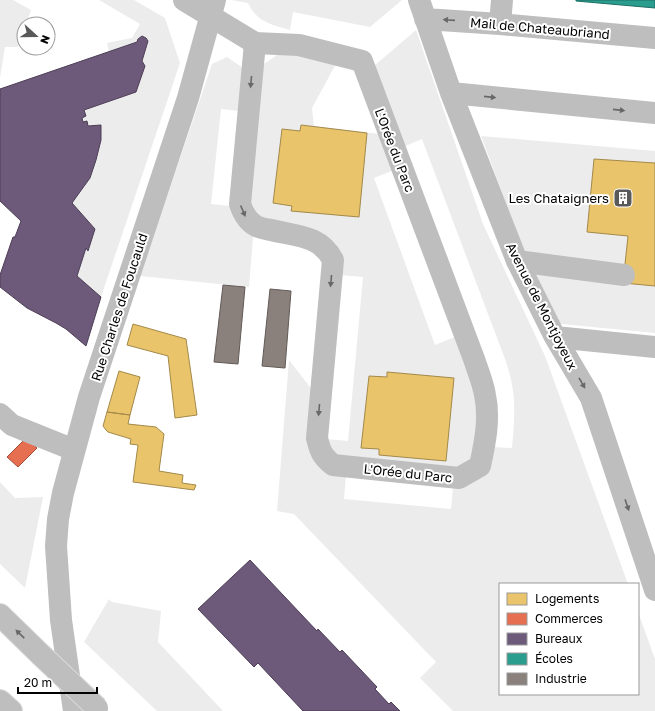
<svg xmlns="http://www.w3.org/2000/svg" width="655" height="711" font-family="'Golos Text',sans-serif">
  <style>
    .green { fill: #ececec }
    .homes { fill: #e9c46a; stroke: #a3894a }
    .shops { fill: #e76f51; stroke: #a24e39 }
    .offices { fill: #6d597a; stroke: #4c3e55 }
    .schools { fill: #2a9d8f; stroke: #1d6e64 }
    .industry { fill: #8a817c; stroke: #615a57 }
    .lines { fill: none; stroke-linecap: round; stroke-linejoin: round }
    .highway-casing { stroke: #dbdbdb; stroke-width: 24 }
    .minor { stroke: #bebebe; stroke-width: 22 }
    .highway { stroke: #bebebe; stroke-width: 22 }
    .highway-bridge-casing { stroke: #dbdbdb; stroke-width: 24; stroke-linecap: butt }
    .highway-bridge { stroke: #bebebe; stroke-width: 22 }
    .oneway { fill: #686868 }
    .labels { text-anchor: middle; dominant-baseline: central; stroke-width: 4; stroke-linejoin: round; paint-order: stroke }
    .street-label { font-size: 13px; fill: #000; stroke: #fff }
    .poi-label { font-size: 13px; fill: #000; stroke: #fff; text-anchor: end }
  </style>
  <rect width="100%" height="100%" fill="#fff"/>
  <path class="green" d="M 0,0 L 13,0 L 31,10 L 26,24 L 24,24 L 24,30 L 18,47 L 5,47 L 0,78 Z
    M 99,0 L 134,0 L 165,18 L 180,63 L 101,297 L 77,276 L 86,248 L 88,250 L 95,229 L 72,203 C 92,182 100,154 101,126 L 88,126 L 87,121 L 83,122 L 82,118 L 86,115 L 84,110 L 136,92 L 145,66 L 142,61 L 148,41 L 146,38 L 142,36 L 138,39 L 137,42 L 109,52 L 107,43 L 132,38 L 140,24 Z
    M 231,0 L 402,0 L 370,27 L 293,12 L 290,30 C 270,24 258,23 248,3 Z
    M 416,30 L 483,224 L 545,356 L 628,584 L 500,584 L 500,694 L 638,694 L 638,612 L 655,659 L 655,711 L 453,711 L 420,678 L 436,662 L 294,514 L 277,511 L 289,360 L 313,391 L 309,443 L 346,475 L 344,499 L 451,509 L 453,486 L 492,447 L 512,448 C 515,413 517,393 505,359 L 422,139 L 403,147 L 374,66 Z
    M 297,53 L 337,62 L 312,108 L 314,126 L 380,134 L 394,170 L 374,178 L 435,345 L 457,336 L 477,397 L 478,420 L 472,463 L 460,470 L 336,459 L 325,439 L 348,441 L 363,277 L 340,275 L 340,259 L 258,217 L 248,202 L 261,66 L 277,55 Z
    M 227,57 L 243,68 L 239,111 L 221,109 L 211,204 L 230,206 L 253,237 L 249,287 L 140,276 L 212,64 Z
    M 481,136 L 655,151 L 655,333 L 551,323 Z
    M 0,482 L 15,498 L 43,497 L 25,588 L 0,564 Z
    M 109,599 L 112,602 L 161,611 L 158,642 L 223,711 L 157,711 L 84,642 Z"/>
  <path class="homes" d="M 301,125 L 367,133 L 359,217 L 291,211 L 292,206 L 273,203 L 282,129 L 300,131 Z
    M 594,159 L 655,163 L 655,286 L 623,283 L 628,236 L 587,232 Z
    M 133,324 L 186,339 L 197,415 L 175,418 L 168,356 L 127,345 Z
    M 119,371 L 140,377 L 130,415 L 107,412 Z
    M 387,372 L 454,378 L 446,461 L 379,455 L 379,449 L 361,448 L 369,376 L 387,377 Z
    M 107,412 L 130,415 L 128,424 L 156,427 L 164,434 L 159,471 L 183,475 L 182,483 L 196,485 L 194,490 L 133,482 L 138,445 L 130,444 L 131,439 L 108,432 L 106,430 L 103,426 Z"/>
  <path class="shops" d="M 26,438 L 37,448 L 18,467 L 7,457 Z"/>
  <path class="offices" d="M 142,36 L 146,38 L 148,41 L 142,61 L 145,66 L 136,92 L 84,110 L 86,116 L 82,118 L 83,122 L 87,121 L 88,126 L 101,125 L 101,140 L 96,160 L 90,178 L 72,203 L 95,229 L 88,251 L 86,248 L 77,276 L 101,297 L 86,346 L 66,329 L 56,323 L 27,308 L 0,287 L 0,275 L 13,237 L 15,237 L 21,221 L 0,201 L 0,89 L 137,42 L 138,39 Z
    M 250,560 L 317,631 L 318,629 L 340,652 L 342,650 L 377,687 L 375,689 L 389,704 L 391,702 L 400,711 L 303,711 L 258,663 L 254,667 L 198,609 Z"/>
  <path class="schools" d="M 576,0 L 655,0 L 655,8 L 576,1 Z"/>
  <path class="industry" d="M 223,285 L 245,287 L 238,364 L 214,362 Z
    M 270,289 L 291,291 L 285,368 L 262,366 Z"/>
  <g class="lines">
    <g class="highway-casing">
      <path id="highway" d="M 0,615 L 40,654
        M 0,701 L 11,711"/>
    </g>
    <path class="minor" d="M 184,0 L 255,43 L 299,45 L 362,61 L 474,359 C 478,371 483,383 485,395 C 490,418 485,443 480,466 L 459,478 L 333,465 C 322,456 320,451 317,438 L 333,260 C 320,235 296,236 271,230 C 266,229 260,228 256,226 C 247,221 243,213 240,204 L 255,43
      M 419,0 L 451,93 L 517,261 L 555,337 L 591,398 L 655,590
      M 425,19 L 500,24 L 655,38
      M 500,24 L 502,0
      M 451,93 L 655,113
      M 517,261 L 624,275
      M 555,337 L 655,347
      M 0,414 L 12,425 L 74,450
      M 74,711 L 61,620 L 56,546 L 58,519 L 63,493 L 89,397 L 188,98 L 215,0"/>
    <use href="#highway" class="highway"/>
    <g class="highway-bridge-casing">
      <path id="highway-bridge" d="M 40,654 L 97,708"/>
    </g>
    <use href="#highway-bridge" class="highway-bridge"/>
  </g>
  <defs><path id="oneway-solid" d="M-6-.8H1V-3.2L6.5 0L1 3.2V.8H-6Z"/></defs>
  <g class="oneway">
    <use href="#oneway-solid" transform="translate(449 20) rotate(-176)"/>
    <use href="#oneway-solid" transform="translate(251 82) rotate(95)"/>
    <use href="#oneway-solid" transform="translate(490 97) rotate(6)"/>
    <use href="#oneway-solid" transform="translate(619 110) rotate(6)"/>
    <use href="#oneway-solid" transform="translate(243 211) rotate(67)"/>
    <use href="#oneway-solid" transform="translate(331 281) rotate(95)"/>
    <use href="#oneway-solid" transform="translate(582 383) rotate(60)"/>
    <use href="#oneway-solid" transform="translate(319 410) rotate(95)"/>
    <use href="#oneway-solid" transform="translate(627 505) rotate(71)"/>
    <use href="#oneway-solid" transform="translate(20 634) rotate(-136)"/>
  </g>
  <defs>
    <g id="building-square" transform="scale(1)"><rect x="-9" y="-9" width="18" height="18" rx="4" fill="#595959" stroke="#fff"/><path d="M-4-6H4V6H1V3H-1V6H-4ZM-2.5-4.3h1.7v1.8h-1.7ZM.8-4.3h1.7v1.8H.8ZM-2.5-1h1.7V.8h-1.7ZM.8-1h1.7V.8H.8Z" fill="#fff"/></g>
  </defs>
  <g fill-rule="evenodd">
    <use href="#building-square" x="623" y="198"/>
  </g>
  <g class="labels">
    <g class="street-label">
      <text transform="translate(540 28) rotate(5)">Mail de Chateaubriand</text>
      <text transform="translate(395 150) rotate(69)">L'Orée du Parc</text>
      <text transform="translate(542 306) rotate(63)">Avenue de Montjoyeux</text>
      <text transform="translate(119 307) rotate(-72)">Rue Charles de Foucauld</text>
      <text transform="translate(408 473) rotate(6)">L'Orée du Parc</text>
    </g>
    <g class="poi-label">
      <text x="609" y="198">Les Chataigners</text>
    </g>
  </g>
  <rect x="499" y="583" width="140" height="112" fill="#ffffff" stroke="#999999"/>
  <rect x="507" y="593" width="20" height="12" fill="#e9c46a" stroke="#999999"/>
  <text x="535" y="603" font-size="12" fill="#000000">Logements</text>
  <rect x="507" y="613" width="20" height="12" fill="#e76f51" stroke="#999999"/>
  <text x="535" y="623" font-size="12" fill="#000000">Commerces</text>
  <rect x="507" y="633" width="20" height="12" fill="#6d597a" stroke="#999999"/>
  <text x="535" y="643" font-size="12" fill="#000000">Bureaux</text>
  <rect x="507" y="653" width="20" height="12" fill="#2a9d8f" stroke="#999999"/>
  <text x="535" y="663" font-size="12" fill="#000000">Écoles</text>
  <rect x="507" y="673" width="20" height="12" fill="#8a817c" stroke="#999999"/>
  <text x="535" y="683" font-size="12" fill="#000000">Industrie</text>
  <g transform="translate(36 36) rotate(111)"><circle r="19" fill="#ffffff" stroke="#999999"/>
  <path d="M0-3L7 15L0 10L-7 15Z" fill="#595959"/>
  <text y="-6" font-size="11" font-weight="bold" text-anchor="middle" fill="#000000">N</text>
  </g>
  <path d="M18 687v6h79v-6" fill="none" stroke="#000000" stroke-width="2"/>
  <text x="24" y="687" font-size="12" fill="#000000" stroke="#ffffff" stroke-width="3" paint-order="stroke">20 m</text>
</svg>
